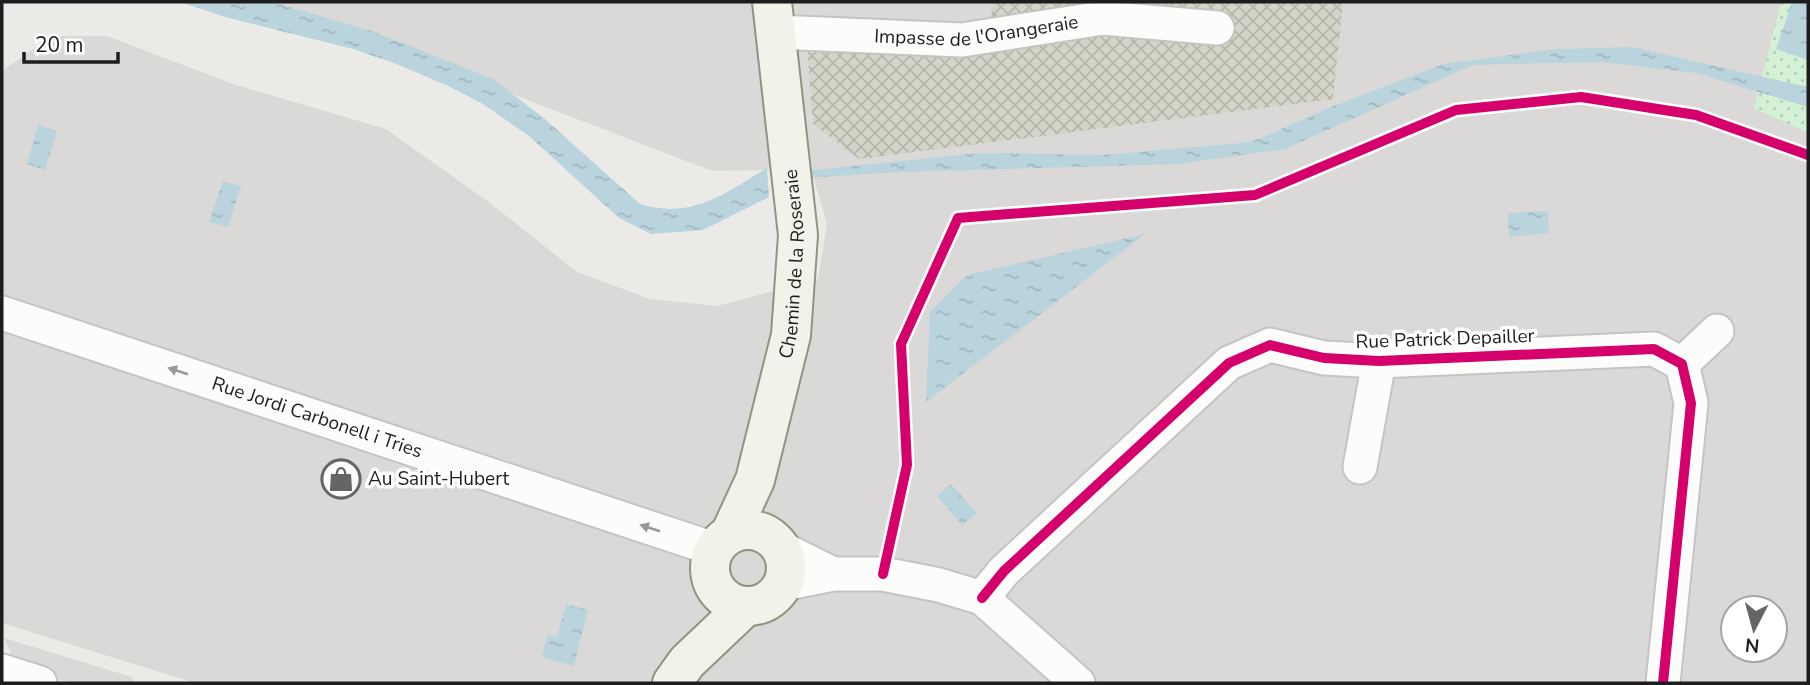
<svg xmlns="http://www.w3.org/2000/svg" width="1810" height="685" font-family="'Nunito Sans',sans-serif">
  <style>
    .residential { fill: #dad9d7; fill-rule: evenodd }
    .construction { fill: url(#construction-cross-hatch) }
    .park { fill: url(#park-dots) }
    .water { fill: url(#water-ripples) }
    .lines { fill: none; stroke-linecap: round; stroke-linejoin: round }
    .street-casing { stroke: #c4c4c2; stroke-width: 37 }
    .secondary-casing { stroke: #91947f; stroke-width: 42 }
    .street { stroke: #fcfcfb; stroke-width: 33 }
    .secondary { stroke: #f2f2ea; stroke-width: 38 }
    .cycleway-casing { stroke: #fff; stroke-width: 15 }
    .cycleway { stroke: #d6006c; stroke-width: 10 }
    .oneway { fill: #989897 }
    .labels { text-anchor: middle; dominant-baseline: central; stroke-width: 7; stroke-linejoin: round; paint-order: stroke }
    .street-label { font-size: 19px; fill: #1d1d1d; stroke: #fff }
    .poi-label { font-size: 19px; fill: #1d1d1d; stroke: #fff; text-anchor: start }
  </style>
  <defs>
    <pattern id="construction-cross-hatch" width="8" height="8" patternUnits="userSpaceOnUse" patternTransform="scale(1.75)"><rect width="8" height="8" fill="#d4d4c8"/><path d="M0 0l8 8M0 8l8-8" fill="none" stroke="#b6b6ab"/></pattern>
    <pattern id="park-dots" width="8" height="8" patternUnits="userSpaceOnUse" patternTransform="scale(1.75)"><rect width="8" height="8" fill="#d4f1d6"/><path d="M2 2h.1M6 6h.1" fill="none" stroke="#b6ceb7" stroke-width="1.8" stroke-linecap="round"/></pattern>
    <pattern id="water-ripples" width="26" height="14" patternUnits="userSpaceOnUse" patternTransform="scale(1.75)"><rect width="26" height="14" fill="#bad4de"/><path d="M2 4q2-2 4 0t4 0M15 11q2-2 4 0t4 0" fill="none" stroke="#9fb6be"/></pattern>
  </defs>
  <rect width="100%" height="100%" fill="#ebeae6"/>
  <path class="residential" d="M 273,2 L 1808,2 L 1808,683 L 195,683 L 2,623 L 2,71 L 52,36 L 107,36 L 233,84 L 386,129 L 490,203 L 577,272 L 650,299 L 717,306 L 818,279 L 827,224 L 811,169 L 712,171 ZM 1733,608 L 1775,608 L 1775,650 L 1733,650 Z
    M 4,638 L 132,677 L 135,683 L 72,683 L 17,667 Z"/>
  <path class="construction" d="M 993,2 L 1343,2 L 1333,99 L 859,159 L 813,124 L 805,18 L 990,25 Z"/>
  <path class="park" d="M 1781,2 L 1808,2 L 1808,133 L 1754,108 Z"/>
  <path class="water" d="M 181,2 L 272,2 L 372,31 L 493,79 L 545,119 L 640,204 C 692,220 724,194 767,168 L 769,197 L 703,230 L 651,234 L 619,218 L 529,136 L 483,104 L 446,85 L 394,63 L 353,49 L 225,17 Z
    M 1792,2 L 1808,2 L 1808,60 L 1776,49 Z
    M 1632,47 L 1808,87 L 1808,107 L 1696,73 L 1602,62 L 1473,65 L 1285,149 L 1178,164 L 902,172 L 804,178 L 804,171 L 979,153 L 1102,155 L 1241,143 L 1261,138 L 1331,107 L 1443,64 L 1557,49 Z
    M 38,125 L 57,131 L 45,170 L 27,164 Z
    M 223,181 L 241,186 L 228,227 L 209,222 Z
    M 1548,211 L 1549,233 L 1509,237 L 1508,213 Z
    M 1145,234 L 926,402 L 930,312 L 967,275 Z
    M 951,484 L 977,513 L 962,525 L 937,496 Z
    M 566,604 L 588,610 L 574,666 L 542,657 L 547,635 L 557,637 Z"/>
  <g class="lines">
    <g class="street-casing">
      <g id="street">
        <path id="s1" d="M 776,32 L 962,40 L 1103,18 L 1217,28"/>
        <path id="s2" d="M 2,313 L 714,549"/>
        <path d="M 1682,364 L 1717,331"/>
        <path d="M 1360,467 L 1379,361"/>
        <path d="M 781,548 L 833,574"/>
        <path d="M 783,584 L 833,574 L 883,574 L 939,585 L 982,598 L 1078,683"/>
        <path d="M 982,598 L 1004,571 L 1229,363 L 1270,345 L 1324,358 L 1379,361 L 1654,349 L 1682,364 L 1691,403 L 1663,683"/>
        <path d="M 2,671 L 40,683"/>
      </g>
    </g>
    <g class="secondary-casing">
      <g id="secondary">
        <circle cx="748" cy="568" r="38"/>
        <path id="s3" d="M 730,534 L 755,480 L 791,335 L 798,235 L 772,2"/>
        <path d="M 672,683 L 687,662 L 746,606"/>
      </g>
    </g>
    <use href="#street" class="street"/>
    <use href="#secondary" class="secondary"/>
    <g class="cycleway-casing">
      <path id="cycleway" d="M 883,574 L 907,465 L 901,344 L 958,218 L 1255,195 L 1456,110 L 1581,97 L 1696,115 L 1808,155
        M 982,598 L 1004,571 L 1229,363 L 1270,345 L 1324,358 L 1379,361 L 1654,349 L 1682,364 L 1691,403 L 1663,683"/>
    </g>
    <use href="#cycleway" class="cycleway"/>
  </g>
  <defs><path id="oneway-solid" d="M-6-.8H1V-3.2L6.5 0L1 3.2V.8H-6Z" transform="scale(1.75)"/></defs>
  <g class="oneway">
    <use href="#oneway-solid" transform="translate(178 371) rotate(-162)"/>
    <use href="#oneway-solid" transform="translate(650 528) rotate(-162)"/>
  </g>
  <defs>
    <g id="shop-ring" transform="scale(2.0125)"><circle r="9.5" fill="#fff" stroke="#656563" stroke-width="1.5"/><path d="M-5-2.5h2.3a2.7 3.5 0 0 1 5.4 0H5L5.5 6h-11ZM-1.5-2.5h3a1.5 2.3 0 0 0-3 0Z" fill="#656563"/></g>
  </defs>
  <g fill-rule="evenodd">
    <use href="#shop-ring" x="341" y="479"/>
  </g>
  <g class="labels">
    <g class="street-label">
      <text stroke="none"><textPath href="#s1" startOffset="201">Impasse de l'Orangeraie</textPath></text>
      <text stroke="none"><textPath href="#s3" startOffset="280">Chemin de la Roseraie</textPath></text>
      <text transform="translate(1445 339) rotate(-2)">Rue Patrick Depailler</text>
      <text stroke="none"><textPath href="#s2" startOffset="332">Rue Jordi Carbonell i Tries</textPath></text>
    </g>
    <g class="poi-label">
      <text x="368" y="479">Au Saint-Hubert</text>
    </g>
  </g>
  <rect width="1810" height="685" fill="none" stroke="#1d1d1d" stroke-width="7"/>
  <g transform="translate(1754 629) rotate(186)"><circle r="33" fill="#ffffff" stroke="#a5a5a5" stroke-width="2"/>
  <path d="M0-5L12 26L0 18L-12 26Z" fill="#656563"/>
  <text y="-10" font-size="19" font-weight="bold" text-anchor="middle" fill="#1d1d1d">N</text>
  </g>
  <path d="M24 52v10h94v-10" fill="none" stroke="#1d1d1d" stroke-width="3.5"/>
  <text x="35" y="52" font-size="21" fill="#1d1d1d" stroke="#ffffff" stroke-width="5" paint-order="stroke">20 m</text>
</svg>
